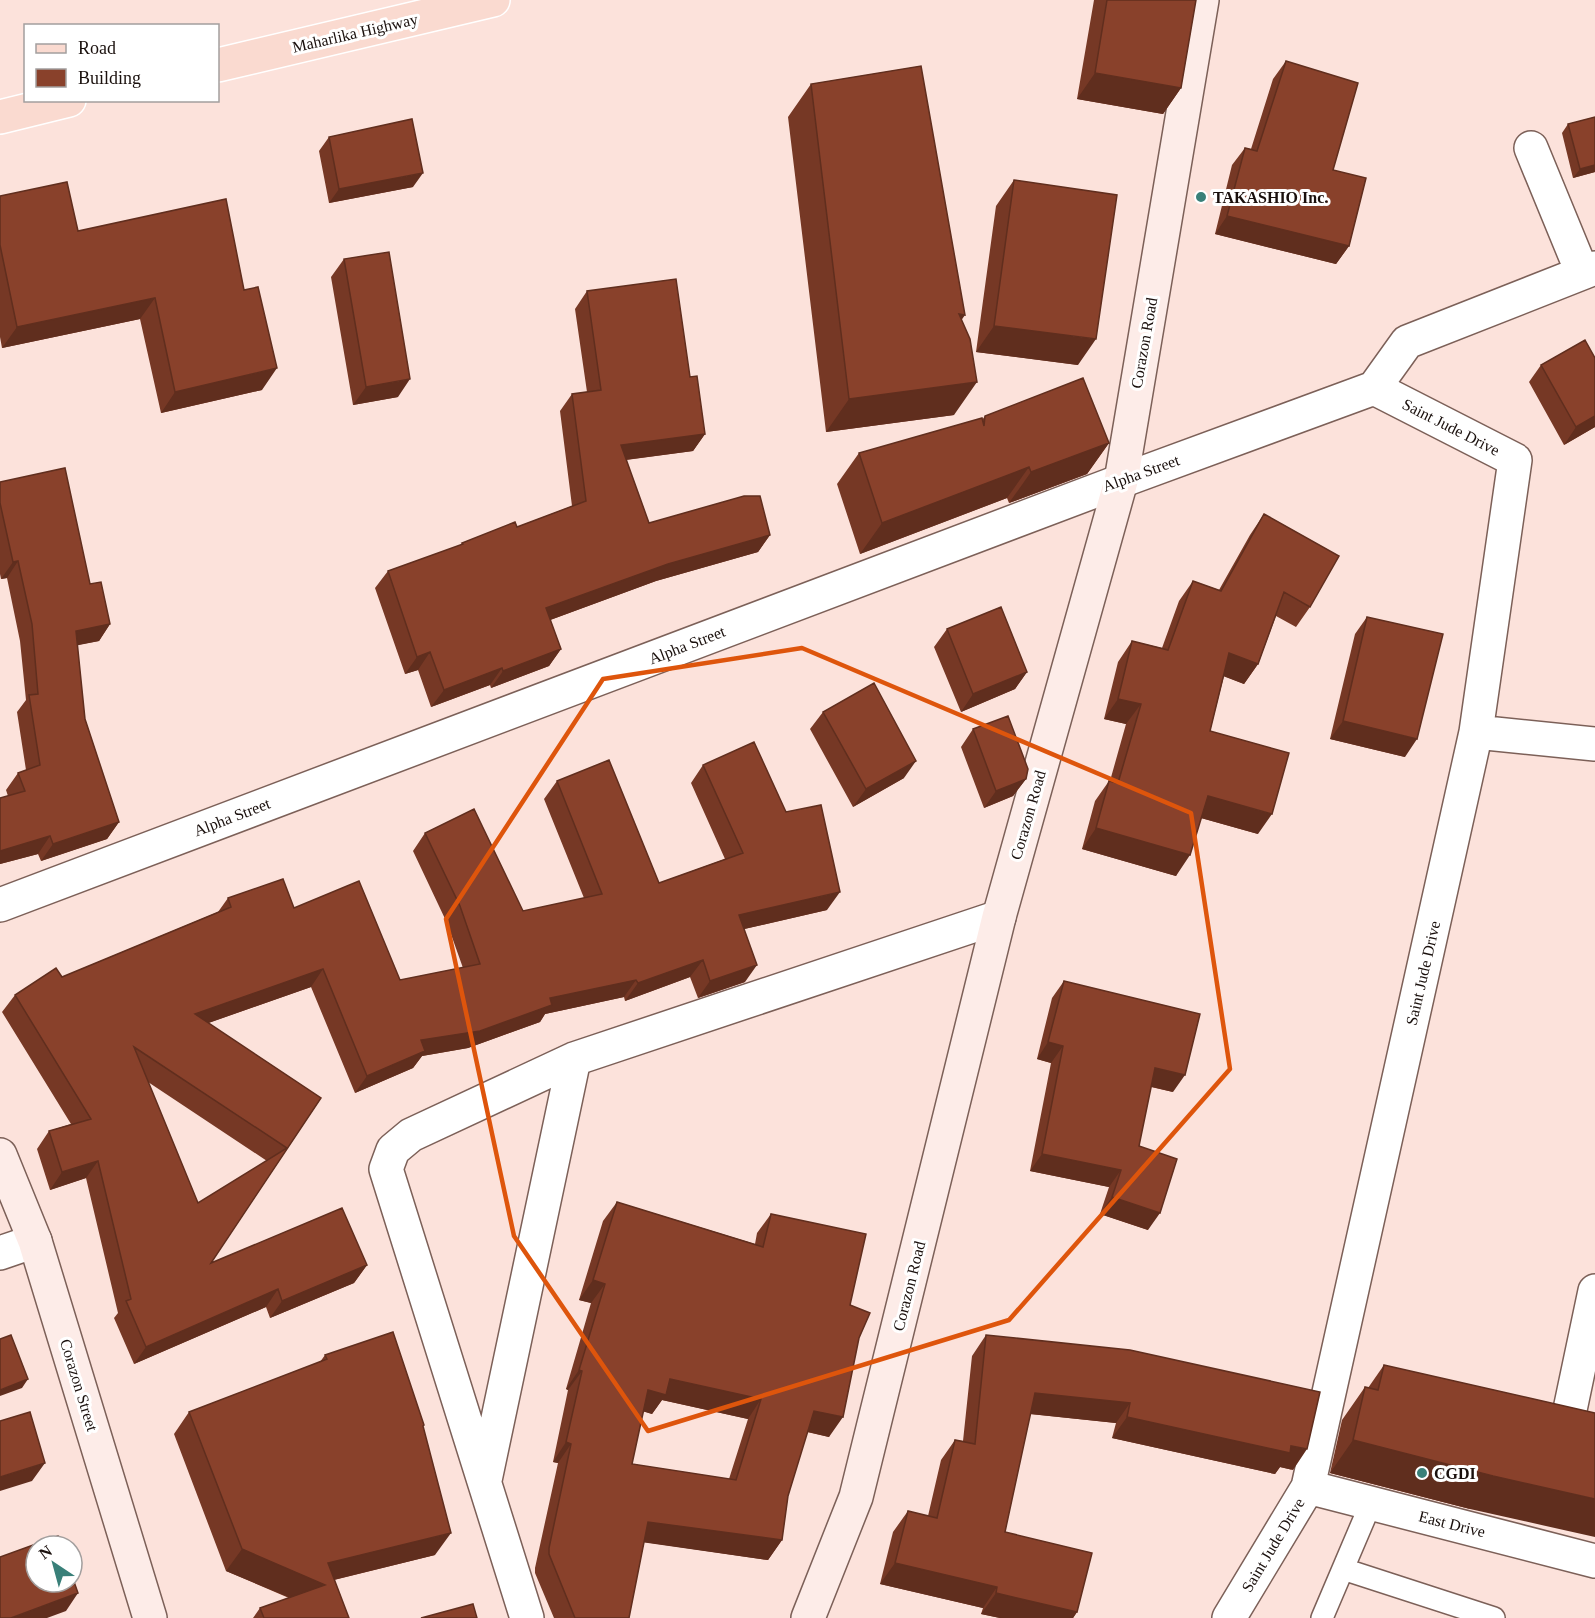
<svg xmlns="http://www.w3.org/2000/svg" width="1595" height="1618" font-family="Georgia,serif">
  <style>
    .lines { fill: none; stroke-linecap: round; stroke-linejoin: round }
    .lane-casing { stroke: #7c6058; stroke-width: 24 }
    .street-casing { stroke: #7c6058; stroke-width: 36 }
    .secondary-casing { stroke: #7c6058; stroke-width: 36 }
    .primary-casing { stroke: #fff; stroke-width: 36 }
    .lane { stroke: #fff; stroke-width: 21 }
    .street { stroke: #fff; stroke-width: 33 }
    .secondary { stroke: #fdece8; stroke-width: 33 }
    .primary { stroke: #fadad0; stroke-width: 33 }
    .wall { fill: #763825; fill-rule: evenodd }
    .shaded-wall { fill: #602e1e }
    .building { fill: #89412b; stroke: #602e1e; stroke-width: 1.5; fill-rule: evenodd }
    .marked { fill: none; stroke: #de550c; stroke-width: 4.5; stroke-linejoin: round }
    .poi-dot { fill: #398079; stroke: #fff; stroke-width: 2 }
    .labels { text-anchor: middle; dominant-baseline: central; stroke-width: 6; stroke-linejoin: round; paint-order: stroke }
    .street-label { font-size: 16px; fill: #1a100d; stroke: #fff }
    .poi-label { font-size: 16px; font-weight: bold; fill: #1a100d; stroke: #fff; text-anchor: start }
  </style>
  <rect width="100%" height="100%" fill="#fce2db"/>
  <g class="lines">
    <g class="lane-casing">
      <path id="lane" d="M 1343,1569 L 1494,1618
        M 1322,1618 L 1371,1503"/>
    </g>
    <g class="street-casing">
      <path id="street" d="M 1531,148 L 1582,272
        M 1374,388 L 1407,342 L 1595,268
        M 1476,732 L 1595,744
        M 0,905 L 1121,481 L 1374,388
        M 0,1253 L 35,1241
        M 1567,1424 L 1595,1291
        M 485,1480 L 574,1059
        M 1308,1487 L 1595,1561
        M 527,1618 L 386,1169 L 393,1150 L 411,1135 L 574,1059 L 999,917
        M 1229,1618 L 1308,1487 L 1476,732 L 1515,460 L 1374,388"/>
    </g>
    <g class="secondary-casing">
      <path id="secondary" d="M 0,1155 L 35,1241 L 150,1618
        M 808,1618 L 856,1497 L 999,917 L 1121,481 L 1202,0"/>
    </g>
    <g class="primary-casing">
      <path id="primary" d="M 218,65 L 493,0
        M 0,117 L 69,100"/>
    </g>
    <use href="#lane" class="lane"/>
    <use href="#street" class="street"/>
    <use href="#secondary" class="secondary"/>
    <use href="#primary" class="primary"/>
  </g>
  <path class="wall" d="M 1094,0 L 1196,0 L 1181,88 L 1163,114 L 1077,99 Z
    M 1286,61 L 1333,170 L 1349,246 L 1336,264 L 1215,234 L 1232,165 L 1245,148 L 1251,149 L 1273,79 Z
    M 811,84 L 961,320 L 954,415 L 826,432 L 788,117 Z
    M 1595,117 L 1595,172 L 1573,178 L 1562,133 L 1568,124 Z
    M 329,137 L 413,187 L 329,203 L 319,151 Z
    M 1014,180 L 1078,365 L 976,352 L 996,206 Z
    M 0,196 L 78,231 L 262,390 L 161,413 L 140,319 L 2,348 L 0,337 Z
    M 344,259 L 398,397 L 353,405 L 331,277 Z
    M 587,291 L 690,377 L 705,434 L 693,451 L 626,460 L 649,523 L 770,535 L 758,552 L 656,581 L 550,620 L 561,649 L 549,666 L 491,688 L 490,685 L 431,707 L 418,670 L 405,674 L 375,588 L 388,571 L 461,545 L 462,543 L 517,527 L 572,506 L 560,411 L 572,394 L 587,392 L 575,309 Z
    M 1595,358 L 1595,427 L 1564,445 L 1529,382 L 1541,365 Z
    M 985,416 L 1109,443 L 1087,474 L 1009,503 L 1007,498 L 860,554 L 837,484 L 859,453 L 982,420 Z
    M 0,482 L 90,584 L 110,624 L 99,641 L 77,645 L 85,719 L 119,822 L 107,839 L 41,861 L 38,854 L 0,864 L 0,798 L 8,796 L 6,790 L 18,773 L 26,770 L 17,712 L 26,700 L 20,641 L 7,578 L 1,579 L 0,574 Z
    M 1264,514 L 1310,607 L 1296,627 L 1276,616 L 1258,664 L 1244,684 L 1224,676 L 1210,731 L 1258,834 L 1201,818 L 1176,876 L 1082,849 L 1095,801 L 1109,781 L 1110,781 L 1126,724 L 1104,719 L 1118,662 L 1132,641 L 1162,648 L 1179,601 L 1193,581 L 1219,590 L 1250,535 Z
    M 1367,617 L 1405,757 L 1330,739 L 1355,634 Z
    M 947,629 L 1027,672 L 1015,689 L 961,712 L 934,647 Z
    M 823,712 L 904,778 L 853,807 L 810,729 Z
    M 973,729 L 1026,779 L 1013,796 L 984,808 L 961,747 Z
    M 703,765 L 827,910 L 744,929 L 745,982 L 698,998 L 690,977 L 625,1001 L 624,997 L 545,1014 L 540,1022 L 468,1048 L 422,1056 L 413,1068 L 355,1093 L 311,987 L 208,1023 L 321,1098 L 211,1263 L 367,1265 L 354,1283 L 270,1318 L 266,1307 L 134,1364 L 114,1318 L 118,1313 L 86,1178 L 50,1190 L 37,1149 L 49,1131 L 71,1124 L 2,1012 L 15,995 L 62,977 L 218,912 L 228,898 L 294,908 L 400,980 L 463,968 L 447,923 L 413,851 L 425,833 L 523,911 L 584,898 L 544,799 L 557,781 L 659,883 L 725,859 L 691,783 ZM 148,1082 L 267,1161 L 198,1203 Z
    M 1064,981 L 1173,1092 L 1151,1087 L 1139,1146 L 1148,1230 L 1100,1214 L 1109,1187 L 1030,1171 L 1051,1063 L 1037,1059 L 1052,998 Z
    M 617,1202 L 755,1244 L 757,1233 L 771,1214 L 850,1305 L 859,1338 L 829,1437 L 807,1432 L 788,1496 L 782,1540 L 768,1560 L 644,1542 L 629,1618 L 554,1618 L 535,1573 L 535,1568 L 558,1463 L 553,1462 L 568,1390 L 566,1389 L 591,1303 L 579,1300 L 603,1221 ZM 662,1400 L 748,1419 L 729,1479 L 632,1464 L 643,1411 L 652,1414 Z
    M 986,1335 L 1293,1470 L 1280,1467 L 1275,1474 L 1112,1438 L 1116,1423 L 1030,1414 L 1005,1532 L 1077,1612 L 1073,1618 L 1000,1618 L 981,1614 L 983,1608 L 880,1584 L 893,1532 L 908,1511 L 928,1516 L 941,1460 L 955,1440 L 963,1441 L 972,1356 Z
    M 325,1355 L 423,1427 L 435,1555 L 334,1580 L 349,1618 L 253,1618 L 260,1608 L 289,1598 L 226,1571 L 174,1434 L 189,1412 L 320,1362 Z
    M 1384,1365 L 1470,1509 L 1330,1473 L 1342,1420 L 1365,1387 L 1368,1388 Z"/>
  <path class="shaded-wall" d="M 1095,73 L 1181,88 L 1163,114 L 1077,99 Z
    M 1595,165 L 1595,172 L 1573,178 L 1580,169 Z
    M 423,173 L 413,187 L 329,203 L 339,189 Z
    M 1227,216 L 1349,246 L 1336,264 L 1215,234 Z
    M 155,298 L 140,319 L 2,348 L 17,327 Z
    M 959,314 L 965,315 L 942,348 Z
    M 994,326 L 1096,339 L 1078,365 L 976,352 Z
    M 277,368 L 262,390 L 161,413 L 175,392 Z
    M 410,379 L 398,397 L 353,405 L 366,387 Z
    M 977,382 L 954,415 L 826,432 L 849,399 Z
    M 1595,416 L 1595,427 L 1564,445 L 1576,427 Z
    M 705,434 L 693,451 L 609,462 L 621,445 Z
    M 1109,443 L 1087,474 L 1009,503 L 1031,472 Z
    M 1029,467 L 1007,498 L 860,554 L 882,523 Z
    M 770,535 L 758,552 L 656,581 L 534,626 L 546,608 L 668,564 Z
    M 18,561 L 7,578 L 1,579 L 13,562 Z
    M 110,624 L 99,641 L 64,648 L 76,631 Z
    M 561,649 L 549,666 L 491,688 L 503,671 Z
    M 430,652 L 418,670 L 405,674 L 417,657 Z
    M 1229,653 L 1258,664 L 1244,684 L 1215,673 Z
    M 502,668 L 490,685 L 431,707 L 444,690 Z
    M 1027,672 L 1015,689 L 961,712 L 973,694 Z
    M 1118,699 L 1141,704 L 1126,724 L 1104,719 Z
    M 1343,721 L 1417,739 L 1405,757 L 1330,739 Z
    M 916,761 L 904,778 L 853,807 L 866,789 Z
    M 1026,779 L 1013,796 L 984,808 L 996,791 Z
    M 1208,796 L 1272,814 L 1258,834 L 1194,816 Z
    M 119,822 L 107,839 L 41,861 L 53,844 Z
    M 1096,828 L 1190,855 L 1176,876 L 1082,849 Z
    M 50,836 L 38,854 L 0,864 L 0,851 Z
    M 840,892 L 827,910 L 727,933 L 739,915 Z
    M 703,960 L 690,977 L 625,1001 L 638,983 Z
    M 757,965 L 745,982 L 698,998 L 710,981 Z
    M 323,969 L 311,987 L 183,1032 L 195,1014 Z
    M 636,980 L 624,997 L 545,1014 L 540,1022 L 468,1048 L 422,1056 L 413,1068 L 355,1093 L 367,1076 L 421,1040 L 550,998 Z
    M 1048,1042 L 1063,1046 L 1051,1063 L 1037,1059 Z
    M 1155,1068 L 1185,1075 L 1173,1092 L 1144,1085 Z
    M 1042,1154 L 1121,1170 L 1109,1187 L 1030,1171 Z
    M 98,1161 L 86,1178 L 50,1190 L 62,1172 Z
    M 1112,1197 L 1160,1213 L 1148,1230 L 1100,1214 Z
    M 367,1265 L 354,1283 L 270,1318 L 282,1301 Z
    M 593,1280 L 605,1284 L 591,1303 L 579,1300 Z
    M 278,1289 L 266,1307 L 134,1364 L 146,1347 Z
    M 579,1370 L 582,1371 L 568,1390 L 566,1389 Z
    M 28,1379 L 22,1388 L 0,1396 L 0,1390 Z
    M 670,1379 L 761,1399 L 748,1419 L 662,1400 L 652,1414 L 635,1409 L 648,1390 Z
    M 1035,1393 L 1130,1403 L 1116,1423 L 1021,1413 Z
    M 814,1411 L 843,1417 L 829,1437 L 800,1430 Z
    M 1127,1417 L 1291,1446 L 1307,1449 L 1293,1470 L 1280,1467 L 1275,1474 L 1112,1438 Z
    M 1353,1440 L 1595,1499 L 1595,1537 L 1470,1509 L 1330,1473 Z
    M 566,1442 L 571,1444 L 558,1463 L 553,1462 Z
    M 45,1463 L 32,1481 L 0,1491 L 0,1477 Z
    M 648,1522 L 782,1540 L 768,1560 L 634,1541 Z
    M 451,1533 L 435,1555 L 321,1583 L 325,1585 L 310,1606 L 226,1571 L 242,1549 L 328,1563 Z
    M 895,1563 L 997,1587 L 983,1608 L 880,1584 Z
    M 78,1593 L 66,1611 L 47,1618 L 11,1618 Z
    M 996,1593 L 1077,1612 L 1073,1618 L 1000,1618 L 981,1614 Z"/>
  <path class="building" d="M 1107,0 L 1196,0 L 1181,88 L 1095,73 Z
    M 1286,61 L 1358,83 L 1333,170 L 1366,178 L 1349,246 L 1227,216 L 1245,148 L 1257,151 Z
    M 921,66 L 965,315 L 959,314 L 970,339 L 977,382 L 849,399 L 811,84 Z
    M 1595,117 L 1595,165 L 1580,169 L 1568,124 Z
    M 412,119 L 423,173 L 339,189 L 329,137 Z
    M 1014,180 L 1117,195 L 1096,339 L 994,326 Z
    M 67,182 L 78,231 L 226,199 L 244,290 L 258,287 L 277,368 L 175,392 L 155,298 L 17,327 L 0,245 L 0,196 Z
    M 389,252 L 410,379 L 366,387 L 344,259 Z
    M 676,279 L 690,377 L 697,376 L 705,434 L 621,445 L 649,523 L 744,496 L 760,496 L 770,535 L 668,564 L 546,608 L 561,649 L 503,671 L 502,668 L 444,690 L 430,652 L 417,657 L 388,571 L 463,544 L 462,543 L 515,522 L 517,527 L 586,501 L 572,394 L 601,390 L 587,291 Z
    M 1585,340 L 1595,358 L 1595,416 L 1576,427 L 1541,365 Z
    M 1083,378 L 1109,443 L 1031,472 L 1029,467 L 882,523 L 859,453 L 982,418 L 984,426 L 985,416 Z
    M 65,468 L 90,584 L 101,582 L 110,624 L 76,631 L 85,719 L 119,822 L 53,844 L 50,836 L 0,851 L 0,798 L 25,791 L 18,773 L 40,765 L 29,695 L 38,694 L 32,624 L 18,561 L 13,562 L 0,503 L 0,482 Z
    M 1264,514 L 1339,556 L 1310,607 L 1284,592 L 1258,664 L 1229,653 L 1210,731 L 1289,753 L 1272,814 L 1208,796 L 1190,855 L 1096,828 L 1109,781 L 1118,783 L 1141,704 L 1118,699 L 1132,641 L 1168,650 L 1193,581 L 1221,591 Z
    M 1001,607 L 1027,672 L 973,694 L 947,629 Z
    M 1367,617 L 1443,634 L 1417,739 L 1343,721 Z
    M 874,683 L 916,761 L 866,789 L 823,712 Z
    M 1008,716 L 1028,769 L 1026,779 L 996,791 L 973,729 Z
    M 754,742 L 786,812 L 821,805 L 840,892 L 739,915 L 757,965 L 710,981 L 703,960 L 638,983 L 636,980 L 550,998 L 552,1005 L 480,1031 L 421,1040 L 425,1051 L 367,1076 L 323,969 L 195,1014 L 321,1098 L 211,1263 L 342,1208 L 367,1265 L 282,1301 L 278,1289 L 146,1347 L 126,1301 L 131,1299 L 98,1161 L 62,1172 L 49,1131 L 91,1119 L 15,995 L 56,968 L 62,977 L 231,907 L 228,898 L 283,879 L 294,908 L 359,881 L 400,980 L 480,964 L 460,906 L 425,833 L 474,809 L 523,911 L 602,894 L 557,781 L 609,760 L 659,883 L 743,853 L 703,765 ZM 134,1047 L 287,1148 L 198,1203 Z
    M 1064,981 L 1200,1014 L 1185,1075 L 1155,1068 L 1139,1146 L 1177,1159 L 1160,1213 L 1112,1197 L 1121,1170 L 1042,1154 L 1063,1046 L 1048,1042 Z
    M 617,1202 L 763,1247 L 771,1214 L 866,1234 L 850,1305 L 870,1313 L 859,1338 L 843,1417 L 814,1411 L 788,1496 L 782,1540 L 648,1522 L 629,1618 L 575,1618 L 549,1554 L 549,1548 L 571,1444 L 566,1442 L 582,1371 L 579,1370 L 605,1284 L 593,1280 ZM 670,1379 L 761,1399 L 736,1480 L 632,1464 L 648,1390 L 666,1395 Z
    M 393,1332 L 424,1425 L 423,1426 L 451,1533 L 328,1563 L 349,1618 L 264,1618 L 260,1608 L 325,1585 L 242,1549 L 189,1412 L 327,1359 L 325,1355 Z
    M 11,1335 L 28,1379 L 0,1390 L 0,1339 Z
    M 986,1335 L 1130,1350 L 1320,1392 L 1307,1449 L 1291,1446 L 1290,1453 L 1127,1417 L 1130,1403 L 1035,1393 L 1005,1532 L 1092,1553 L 1077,1612 L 996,1593 L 997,1587 L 895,1563 L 908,1511 L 937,1518 L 955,1440 L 975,1444 Z
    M 1384,1365 L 1595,1413 L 1595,1499 L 1493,1476 L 1353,1440 L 1365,1387 L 1378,1390 Z
    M 30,1412 L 45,1463 L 0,1477 L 0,1421 Z
    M 58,1536 L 61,1546 L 36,1546 L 36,1582 L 72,1582 L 72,1576 L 78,1593 L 11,1618 L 0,1618 L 0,1557 Z
    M 473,1604 L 477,1618 L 421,1618 Z"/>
  <path class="marked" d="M 802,648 L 1191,813 L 1230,1069 L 1009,1320 L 648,1431 L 514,1236 L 446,919 L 603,679 Z"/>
  <g class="poi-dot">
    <circle cx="1201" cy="197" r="6"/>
    <circle cx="1422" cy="1473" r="6"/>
  </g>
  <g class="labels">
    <g class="street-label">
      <text transform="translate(355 33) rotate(-13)">Maharlika Highway</text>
      <text transform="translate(1144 343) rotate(-80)">Corazon Road</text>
      <text transform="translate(1451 427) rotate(27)">Saint Jude Drive</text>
      <text transform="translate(1141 473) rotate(-20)">Alpha Street</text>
      <text transform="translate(687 645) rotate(-21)">Alpha Street</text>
      <text transform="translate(1028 815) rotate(-74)">Corazon Road</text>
      <text transform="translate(232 817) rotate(-21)">Alpha Street</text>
      <text transform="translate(1423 973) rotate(-77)">Saint Jude Drive</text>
      <text transform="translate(909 1286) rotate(-76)">Corazon Road</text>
      <text transform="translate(79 1385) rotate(73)">Corazon Street</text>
      <text transform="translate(1452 1524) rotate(14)">East Drive</text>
      <text transform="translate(1273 1545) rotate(-59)">Saint Jude Drive</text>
    </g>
    <g class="poi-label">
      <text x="1213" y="197">TAKASHIO Inc.</text>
      <text x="1434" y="1473">CGDI</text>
    </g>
  </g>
  <rect x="24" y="24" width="195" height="78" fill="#ffffff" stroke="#a39f9e" stroke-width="1.5"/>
  <rect x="36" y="44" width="30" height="9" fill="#fadad0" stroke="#a39f9e" stroke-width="1.5"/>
  <text x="78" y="54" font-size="18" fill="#1a100d">Road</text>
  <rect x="36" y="69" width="30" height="18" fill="#89412b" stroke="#a39f9e" stroke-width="1.5"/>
  <text x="78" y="84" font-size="18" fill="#1a100d">Building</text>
  <g transform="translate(54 1564) rotate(324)"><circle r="28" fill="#ffffff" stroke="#a39f9e" stroke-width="1.5"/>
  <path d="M0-4.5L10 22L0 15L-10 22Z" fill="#398079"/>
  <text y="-9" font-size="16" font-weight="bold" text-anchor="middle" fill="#1a100d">N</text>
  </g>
</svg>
